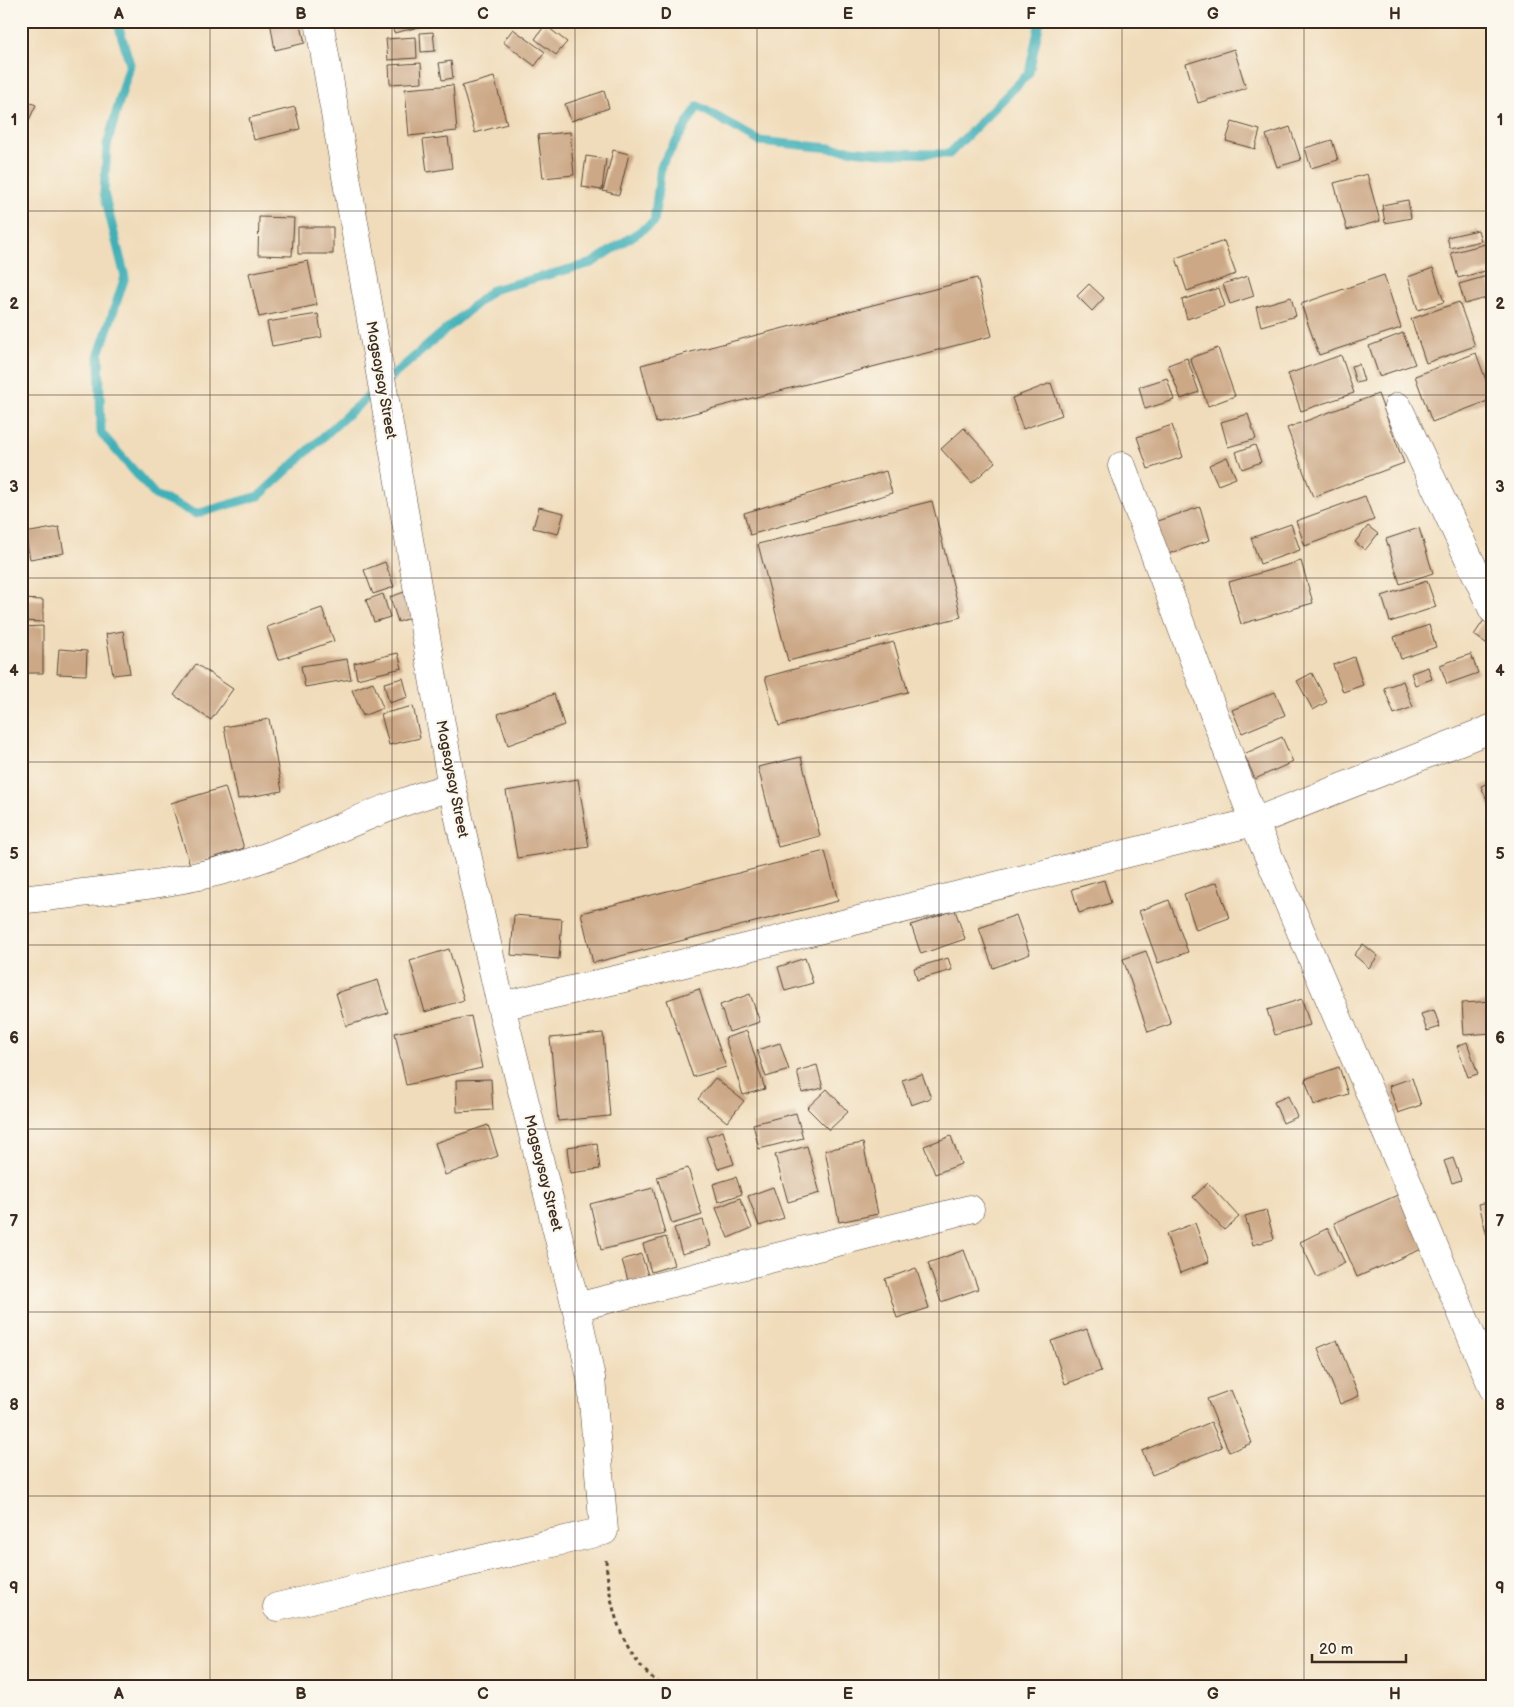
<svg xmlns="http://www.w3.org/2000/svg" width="1514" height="1707" font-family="'Balsamiq Sans',sans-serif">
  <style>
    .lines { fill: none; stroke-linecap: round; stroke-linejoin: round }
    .stream { stroke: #3fb0b8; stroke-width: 9 }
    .building { fill: #cca886 }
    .minor-casing { stroke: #564535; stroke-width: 29 }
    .path { stroke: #564535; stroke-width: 3; stroke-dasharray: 4 4; stroke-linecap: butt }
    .minor { stroke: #fff; stroke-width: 28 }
    .grid { fill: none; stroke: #3b2a1e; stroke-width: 1; stroke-opacity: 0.55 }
    .labels { text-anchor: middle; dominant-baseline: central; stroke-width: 4; stroke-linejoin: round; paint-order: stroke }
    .street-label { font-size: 15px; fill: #3b2a1e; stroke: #fbf7ec }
    .neatline { fill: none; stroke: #3b2a1e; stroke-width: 2 }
    .grid-label { font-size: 16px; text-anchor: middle; font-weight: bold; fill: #3b2a1e }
  </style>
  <rect width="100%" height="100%" fill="#fbf7ec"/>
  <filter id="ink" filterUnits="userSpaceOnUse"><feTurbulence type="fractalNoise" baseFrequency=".02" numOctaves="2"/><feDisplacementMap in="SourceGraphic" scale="10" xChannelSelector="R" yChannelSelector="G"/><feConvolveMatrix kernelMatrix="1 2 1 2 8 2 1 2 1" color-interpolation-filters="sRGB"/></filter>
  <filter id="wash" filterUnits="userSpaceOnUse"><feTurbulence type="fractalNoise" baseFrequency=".0096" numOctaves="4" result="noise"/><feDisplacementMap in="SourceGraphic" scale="20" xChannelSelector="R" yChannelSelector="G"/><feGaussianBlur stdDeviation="1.12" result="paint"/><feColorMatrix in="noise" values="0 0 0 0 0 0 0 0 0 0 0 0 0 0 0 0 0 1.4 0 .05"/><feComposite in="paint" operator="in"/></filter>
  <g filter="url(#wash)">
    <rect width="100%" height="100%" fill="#f0dcba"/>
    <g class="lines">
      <path class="stream" d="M 117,21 L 130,64 L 107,145 L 104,193 L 125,277 L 99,354 L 101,433 L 155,495 L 196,514 L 259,496 L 348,414 L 492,290 L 592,263 L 654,222 L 661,166 L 698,106 L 759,141 L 881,153 L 949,154 L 1029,73 L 1040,21"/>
    </g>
    <g id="blocks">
      <path class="building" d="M 270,21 L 300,21 L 305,43 L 275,50 Z
        M 363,21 L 379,21 L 376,28 Z
        M 391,21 L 418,21 L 419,27 L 394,33 Z
        M 545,25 L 567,42 L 556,55 L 535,39 Z
        M 513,29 L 545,52 L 535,66 L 503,42 Z
        M 433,32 L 435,51 L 421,52 L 420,33 Z
        M 416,37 L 417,58 L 388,60 L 386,39 Z
        M 1234,49 L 1246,88 L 1198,103 L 1186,64 Z
        M 451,61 L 453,78 L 442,80 L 439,63 Z
        M 421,63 L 422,82 L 390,84 L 389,65 Z
        M 494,77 L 507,124 L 475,133 L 462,86 Z
        M 453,85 L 457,131 L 409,136 L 405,89 Z
        M 604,91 L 609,108 L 571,121 L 565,104 Z
        M 21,99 L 36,105 L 29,120 L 21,116 Z
        M 295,107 L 300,129 L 254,140 L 249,118 Z
        M 1232,122 L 1260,130 L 1255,149 L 1226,141 Z
        M 1290,127 L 1301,160 L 1277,167 L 1266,135 Z
        M 570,132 L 574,175 L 543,178 L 538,135 Z
        M 448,137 L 452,168 L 427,172 L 423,140 Z
        M 1332,140 L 1338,160 L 1311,168 L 1305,148 Z
        M 613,150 L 629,154 L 619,195 L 603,191 Z
        M 586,156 L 606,159 L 602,190 L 582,187 Z
        M 1367,174 L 1380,221 L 1347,230 L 1334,183 Z
        M 21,197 L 28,197 L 27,226 L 21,225 Z
        M 1408,200 L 1411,218 L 1385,223 L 1382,205 Z
        M 259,217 L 294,218 L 292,256 L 258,255 Z
        M 298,227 L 333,227 L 333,254 L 298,254 Z
        M 1478,230 L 1481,241 L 1450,248 L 1447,237 Z
        M 1224,241 L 1236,274 L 1187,291 L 1176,258 Z
        M 1493,242 L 1493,269 L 1458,278 L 1451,253 Z
        M 308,261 L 317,305 L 259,317 L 249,273 Z
        M 1433,268 L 1444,302 L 1418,310 L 1408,277 Z
        M 1384,275 L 1401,328 L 1319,355 L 1301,304 Z
        M 1248,276 L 1254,296 L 1230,304 L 1223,284 Z
        M 1487,276 L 1493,296 L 1465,304 L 1459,284 Z
        M 977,278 L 992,336 L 656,423 L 641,365 Z
        M 1089,284 L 1104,298 L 1092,311 L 1077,296 Z
        M 1219,288 L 1225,306 L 1187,319 L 1182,300 Z
        M 1291,297 L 1296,316 L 1261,326 L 1256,307 Z
        M 1459,302 L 1475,346 L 1426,363 L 1411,319 Z
        M 318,314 L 322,337 L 272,346 L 267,322 Z
        M 1403,333 L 1415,364 L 1379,376 L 1369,346 Z
        M 1218,348 L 1235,396 L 1208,406 L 1190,358 Z
        M 1476,353 L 1493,399 L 1432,422 L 1415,376 Z
        M 1341,355 L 1354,393 L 1301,411 L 1288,374 Z
        M 1187,358 L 1199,392 L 1181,399 L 1168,365 Z
        M 1359,364 L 1364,381 L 1356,383 L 1351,366 Z
        M 1167,378 L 1174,400 L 1145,409 L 1139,387 Z
        M 1051,383 L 1062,415 L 1023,429 L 1012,398 Z
        M 1378,394 L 1404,463 L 1313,497 L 1287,428 Z
        M 1248,414 L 1256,439 L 1228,447 L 1221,422 Z
        M 1172,425 L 1183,457 L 1148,469 L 1137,437 Z
        M 964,428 L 995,462 L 972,483 L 941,449 Z
        M 1255,445 L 1261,462 L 1242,469 L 1236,452 Z
        M 1227,457 L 1236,478 L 1218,485 L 1209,465 Z
        M 886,471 L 892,493 L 750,535 L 744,513 Z
        M 1365,496 L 1374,520 L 1305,546 L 1296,521 Z
        M 932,501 L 961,617 L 788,661 L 758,544 Z
        M 539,507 L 564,513 L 558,534 L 533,528 Z
        M 1200,507 L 1210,540 L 1165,555 L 1154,522 Z
        M 1291,524 L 1300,550 L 1260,564 L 1251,538 Z
        M 1368,526 L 1378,534 L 1365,550 L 1355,542 Z
        M 59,527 L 64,553 L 30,559 L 25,533 Z
        M 1419,528 L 1433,573 L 1400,584 L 1386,539 Z
        M 1301,561 L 1313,603 L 1241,624 L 1229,582 Z
        M 385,562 L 394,587 L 373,594 L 364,570 Z
        M 1427,581 L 1436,607 L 1390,622 L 1382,596 Z
        M 410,590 L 418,615 L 398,622 L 390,597 Z
        M 383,594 L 390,617 L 374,622 L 366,600 Z
        M 21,599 L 43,600 L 43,622 L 21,621 Z
        M 322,608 L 334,641 L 278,660 L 267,627 Z
        M 1484,620 L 1493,626 L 1492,647 L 1474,635 Z
        M 1429,625 L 1436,647 L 1401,659 L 1394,637 Z
        M 43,626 L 43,673 L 21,673 L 21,627 Z
        M 123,631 L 130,673 L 113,675 L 106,634 Z
        M 894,642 L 908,692 L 779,726 L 765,677 Z
        M 59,649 L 87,651 L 86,675 L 57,674 Z
        M 398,653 L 402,668 L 357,679 L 354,663 Z
        M 1471,654 L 1478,673 L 1447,684 L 1440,665 Z
        M 1354,657 L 1363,685 L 1343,692 L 1333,665 Z
        M 347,659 L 351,679 L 305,687 L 301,666 Z
        M 196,664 L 233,689 L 211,720 L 174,695 Z
        M 1428,667 L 1432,679 L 1415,685 L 1411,673 Z
        M 1312,673 L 1327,702 L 1313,710 L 1297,681 Z
        M 403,678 L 408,697 L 389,703 L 384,683 Z
        M 1403,681 L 1413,707 L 1394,714 L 1384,688 Z
        M 373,682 L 383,708 L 363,716 L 352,690 Z
        M 1275,692 L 1285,715 L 1242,733 L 1232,710 Z
        M 554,694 L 564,725 L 508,745 L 498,714 Z
        M 413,706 L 420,738 L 389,745 L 381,714 Z
        M 269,719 L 282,791 L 238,799 L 224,727 Z
        M 1282,737 L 1293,762 L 1255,779 L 1244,754 Z
        M 801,757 L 820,836 L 778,847 L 758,767 Z
        M 578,779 L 589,847 L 517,858 L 506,791 Z
        M 1493,781 L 1493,814 L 1481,786 Z
        M 225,787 L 244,848 L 190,865 L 171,803 Z
        M 825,851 L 838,901 L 593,963 L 581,913 Z
        M 1104,880 L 1111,903 L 1079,913 L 1072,889 Z
        M 1217,882 L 1229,918 L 1196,930 L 1184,894 Z
        M 1169,900 L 1188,952 L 1158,963 L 1139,911 Z
        M 955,910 L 965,939 L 921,954 L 911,925 Z
        M 514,915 L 562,919 L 559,959 L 511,955 Z
        M 1016,915 L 1030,954 L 993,968 L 979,928 Z
        M 1363,944 L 1378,956 L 1369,968 L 1354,955 Z
        M 449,949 L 464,1000 L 425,1012 L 410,961 Z
        M 1146,951 L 1171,1024 L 1148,1032 L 1123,959 Z
        M 805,958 L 813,983 L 785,991 L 778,967 Z
        M 948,958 L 952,970 L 917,980 L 914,968 Z
        M 378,980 L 388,1013 L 346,1026 L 336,993 Z
        M 699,989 L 726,1067 L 693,1077 L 667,1000 Z
        M 750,994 L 760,1022 L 729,1032 L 720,1005 Z
        M 1302,999 L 1310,1025 L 1275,1035 L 1267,1010 Z
        M 1493,1001 L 1493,1033 L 1464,1035 L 1462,1003 Z
        M 1434,1010 L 1440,1027 L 1427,1031 L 1421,1014 Z
        M 471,1016 L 482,1068 L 406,1085 L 395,1033 Z
        M 747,1031 L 765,1089 L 743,1095 L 725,1038 Z
        M 603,1033 L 610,1116 L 558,1121 L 550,1038 Z
        M 1467,1042 L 1478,1074 L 1468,1077 L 1457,1046 Z
        M 780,1043 L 789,1070 L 766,1077 L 757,1050 Z
        M 817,1065 L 823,1088 L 802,1093 L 797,1071 Z
        M 1339,1067 L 1348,1094 L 1314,1105 L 1305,1079 Z
        M 922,1074 L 931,1098 L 911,1105 L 902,1080 Z
        M 715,1078 L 744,1101 L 727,1122 L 698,1099 Z
        M 1412,1078 L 1421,1105 L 1398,1113 L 1389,1086 Z
        M 491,1079 L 493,1110 L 457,1112 L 456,1080 Z
        M 827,1089 L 848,1112 L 829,1130 L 807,1108 Z
        M 1288,1096 L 1297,1117 L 1283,1123 L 1274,1102 Z
        M 796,1113 L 803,1138 L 759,1149 L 753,1124 Z
        M 488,1125 L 498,1156 L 445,1175 L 435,1143 Z
        M 723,1131 L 734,1164 L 718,1169 L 706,1137 Z
        M 951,1136 L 961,1164 L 935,1174 L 924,1146 Z
        M 597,1143 L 600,1169 L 570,1173 L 567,1147 Z
        M 863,1143 L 878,1214 L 839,1222 L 825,1150 Z
        M 807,1146 L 820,1193 L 788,1202 L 775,1155 Z
        M 1453,1158 L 1461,1180 L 1452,1183 L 1444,1161 Z
        M 688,1168 L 702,1215 L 672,1224 L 657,1177 Z
        M 736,1177 L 742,1194 L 718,1202 L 713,1184 Z
        M 1208,1183 L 1239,1217 L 1224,1230 L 1193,1197 Z
        M 773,1187 L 784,1218 L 759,1226 L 748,1196 Z
        M 653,1188 L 665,1234 L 601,1250 L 590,1204 Z
        M 1400,1194 L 1424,1248 L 1357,1277 L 1334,1223 Z
        M 740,1198 L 752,1228 L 728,1238 L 716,1208 Z
        M 1493,1201 L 1493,1234 L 1487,1236 L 1479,1204 Z
        M 1266,1210 L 1274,1239 L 1253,1245 L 1245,1216 Z
        M 703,1220 L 711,1246 L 682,1254 L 674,1228 Z
        M 1195,1223 L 1209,1262 L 1180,1273 L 1166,1234 Z
        M 1328,1228 L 1345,1263 L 1317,1277 L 1300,1242 Z
        M 666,1237 L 674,1265 L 651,1272 L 643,1244 Z
        M 964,1250 L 978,1289 L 941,1302 L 928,1263 Z
        M 641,1254 L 649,1278 L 629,1284 L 622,1260 Z
        M 916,1268 L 929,1308 L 897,1318 L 885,1279 Z
        M 1087,1329 L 1101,1371 L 1065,1384 L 1051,1341 Z
        M 1337,1340 L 1359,1396 L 1340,1404 L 1318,1348 Z
        M 1231,1390 L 1252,1443 L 1229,1452 L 1207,1399 Z
        M 1211,1422 L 1222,1447 L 1152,1475 L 1142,1451 Z"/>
    </g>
  </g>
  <g filter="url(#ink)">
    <use href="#blocks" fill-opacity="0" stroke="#564535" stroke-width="1"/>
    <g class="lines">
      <g class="minor-casing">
        <path id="minor" d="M 1398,407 L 1493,610
          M 1122,466 L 1254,822 L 1378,1112 L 1493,1388
          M 21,900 C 99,890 182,886 257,860 C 323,838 385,804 452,787
          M 501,1006 L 624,978 L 1254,822 L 1493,728
          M 576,1307 L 970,1209
          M 277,1607 L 604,1531 L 591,1378 L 576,1307 L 501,1006 L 452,787 L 319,21"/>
      </g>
      <path class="path" d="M 606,1560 C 609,1606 622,1659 663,1686"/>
      <use href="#minor" class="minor"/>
    </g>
  </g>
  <path class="grid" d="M 210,21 L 210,1686M 392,21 L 392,1686M 575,21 L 575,1686M 757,21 L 757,1686M 939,21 L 939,1686M 1122,21 L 1122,1686M 1304,21 L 1304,1686M 21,211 L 1493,211M 21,395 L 1493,395M 21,578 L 1493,578M 21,762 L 1493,762M 21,945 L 1493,945M 21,1129 L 1493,1129M 21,1312 L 1493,1312M 21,1496 L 1493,1496"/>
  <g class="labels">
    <g class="street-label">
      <text transform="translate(381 380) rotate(80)">Magsaysay Street</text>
      <text transform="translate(452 779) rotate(79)">Magsaysay Street</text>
      <text transform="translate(543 1173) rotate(76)">Magsaysay Street</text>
    </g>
  </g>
  <rect width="1514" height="1707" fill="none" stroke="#fbf7ec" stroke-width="55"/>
  <path d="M1312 1654v8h94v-8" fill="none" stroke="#3b2a1e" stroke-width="2.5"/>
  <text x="1319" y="1654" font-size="15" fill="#3b2a1e" stroke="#fbf7ec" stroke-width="4" paint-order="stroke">20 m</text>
  <rect x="28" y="28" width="1458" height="1652" class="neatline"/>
  <g class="grid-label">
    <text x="119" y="19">A</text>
    <text x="301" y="19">B</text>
    <text x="483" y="19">C</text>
    <text x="666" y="19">D</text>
    <text x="848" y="19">E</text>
    <text x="1031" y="19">F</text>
    <text x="1213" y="19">G</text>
    <text x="1395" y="19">H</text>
    <text x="14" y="125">1</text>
    <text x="1500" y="125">1</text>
    <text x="14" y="309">2</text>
    <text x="1500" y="309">2</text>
    <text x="14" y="492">3</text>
    <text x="1500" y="492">3</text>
    <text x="14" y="676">4</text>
    <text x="1500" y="676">4</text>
    <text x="14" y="859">5</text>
    <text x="1500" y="859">5</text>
    <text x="14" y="1043">6</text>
    <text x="1500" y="1043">6</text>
    <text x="14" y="1226">7</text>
    <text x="1500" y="1226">7</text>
    <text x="14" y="1410">8</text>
    <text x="1500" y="1410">8</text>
    <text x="14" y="1593">9</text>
    <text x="1500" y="1593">9</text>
    <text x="119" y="1699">A</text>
    <text x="301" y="1699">B</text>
    <text x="483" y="1699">C</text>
    <text x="666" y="1699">D</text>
    <text x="848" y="1699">E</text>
    <text x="1031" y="1699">F</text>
    <text x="1213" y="1699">G</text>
    <text x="1395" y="1699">H</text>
  </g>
</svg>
